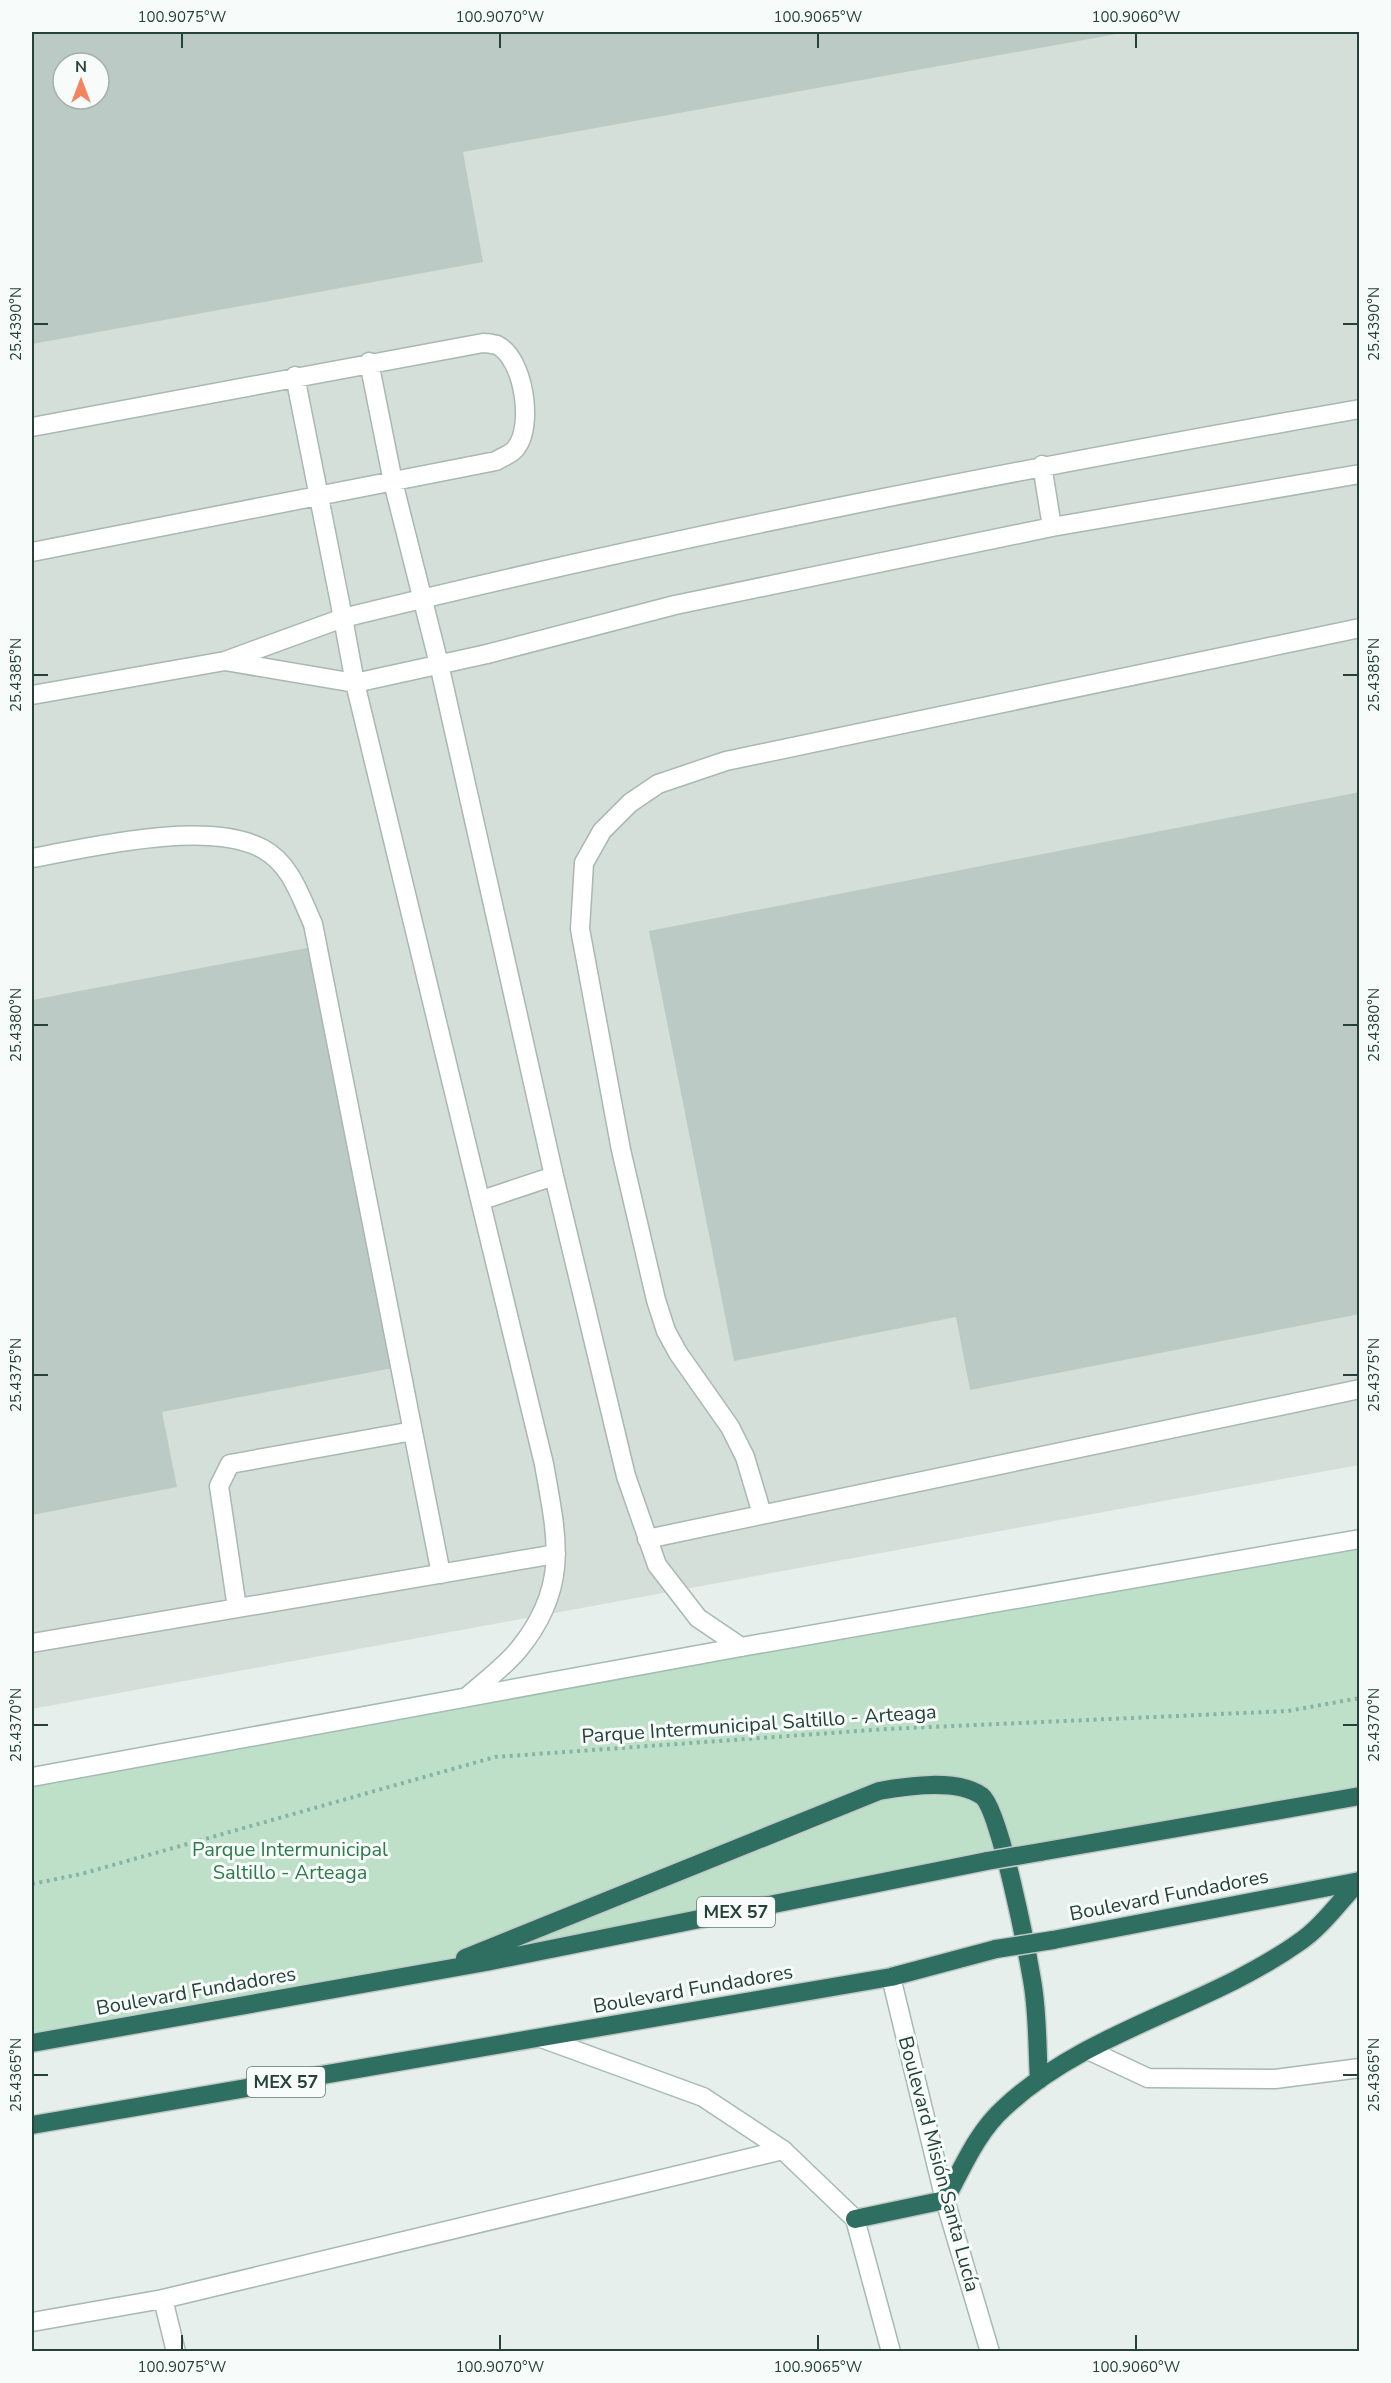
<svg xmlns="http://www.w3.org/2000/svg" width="1391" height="2383" font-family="'Nunito Sans',sans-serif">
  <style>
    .built { fill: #d4dfda; fill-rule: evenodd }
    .green { fill: #bfe0c8 }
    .building { fill: #bbcac4; fill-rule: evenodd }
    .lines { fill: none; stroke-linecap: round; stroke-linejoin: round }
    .lane-casing { stroke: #a8b8b2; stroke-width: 21 }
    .street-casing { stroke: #a8b8b2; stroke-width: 21 }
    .secondary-casing { stroke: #a4bbb3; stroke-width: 21 }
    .highway-casing { stroke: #c2cac8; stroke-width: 21 }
    .path { stroke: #86b3a5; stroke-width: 4; stroke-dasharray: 3 4.5; stroke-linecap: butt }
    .lane { stroke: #fff; stroke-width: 18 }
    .street { stroke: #fff; stroke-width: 18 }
    .secondary { stroke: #fff; stroke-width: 18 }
    .highway { stroke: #2f6f62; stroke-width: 18 }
    .highway-bridge-casing { stroke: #c2cac8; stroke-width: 21; stroke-linecap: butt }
    .highway-bridge { stroke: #2f6f62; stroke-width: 18 }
    .ticks { fill: none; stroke: #24423a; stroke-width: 2 }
    .labels { text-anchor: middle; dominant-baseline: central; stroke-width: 6; stroke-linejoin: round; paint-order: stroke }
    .shield { fill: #f7fbf9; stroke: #637a73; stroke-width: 1.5 }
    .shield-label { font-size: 18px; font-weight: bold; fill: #24423a }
    .street-label { font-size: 20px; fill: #24423a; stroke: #f7fbf9 }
    .park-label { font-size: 20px; fill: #2d7a4b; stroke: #f7fbf9 }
    .neatline { fill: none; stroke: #24423a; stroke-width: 2 }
    .ticks-label { font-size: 15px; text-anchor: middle; fill: #24423a }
  </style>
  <rect width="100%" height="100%" fill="#e6efeb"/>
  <path class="built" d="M 32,32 L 1359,32 L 1359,1465 L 32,1709 ZM 63,63 L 99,63 L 99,99 L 63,99 Z"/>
  <path class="green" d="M 1359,1544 L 1359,1796 L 32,2040 L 32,1777 Z"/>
  <path class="building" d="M 32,32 L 1122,32 L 1122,33 L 463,152 L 483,262 L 32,344 ZM 63,63 L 99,63 L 99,99 L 63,99 Z
    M 1360,792 L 1360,1314 L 970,1390 L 956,1317 L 734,1361 L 649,931 Z
    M 312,947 L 393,1368 L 162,1412 L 177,1487 L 32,1515 L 32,1000 Z"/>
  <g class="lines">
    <g class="lane-casing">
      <path id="lane" d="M 369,362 L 393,482 L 439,664 L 554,1176 L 626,1476 L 657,1565 L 698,1618 L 741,1647
        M 32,427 L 483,343 C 487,343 493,344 497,345 C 524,358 534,426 516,448 C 512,454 502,457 496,461 L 32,552
        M 1042,465 L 1052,527
        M 225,661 L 355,683 L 487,654 L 675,605 L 1052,527 L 1360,474
        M 32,695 L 225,661 L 343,618 L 295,376
        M 32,858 C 92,847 208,819 263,849 C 291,864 301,898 313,924 L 441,1574
        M 482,1200 L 554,1176
        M 762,1514 L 745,1457 L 730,1427 L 678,1353 L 666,1331 L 656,1300 L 621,1150 L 580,929 L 584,863 L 602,831 L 630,803 L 658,784 L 726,761 L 1360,628
        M 647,1539 L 1360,1389
        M 237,1608 L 219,1486 L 230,1464 L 413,1431
        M 32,1643 L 556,1554
        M 468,1696 C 485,1681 505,1666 519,1649 C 570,1586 557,1538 544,1464 L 355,683 L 343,618 C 679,535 1019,469 1360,409
        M 163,2299 L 176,2352
        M 32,2322 L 163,2299 L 783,2150"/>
    </g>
    <g class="street-casing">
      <path id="street" d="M 1088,2050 L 1148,2078 L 1275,2079 L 1360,2068"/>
    </g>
    <g class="secondary-casing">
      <path id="secondary" d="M 32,1777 L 741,1647 L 1360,1539
        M 891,1977 L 945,2200 L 990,2352
        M 541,2038 L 703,2097 L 783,2150 L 855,2219 L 891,2352"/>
    </g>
    <g class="highway-casing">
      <path id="highway" d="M 1040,1852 L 1360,1796
        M 1053,1940 L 1360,1881
        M 465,1958 L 879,1791 C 906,1786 957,1778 982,1796 C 1000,1810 1027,1951 1032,1980 C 1038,2013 1037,2048 1039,2080
        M 32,2043 L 486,1962 L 987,1861
        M 32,2125 L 891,1977 L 996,1949
        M 855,2219 L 945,2200 C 962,2169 977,2132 1004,2108 C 1087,2030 1206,2008 1298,1943 C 1321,1928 1340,1901 1359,1881"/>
    </g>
    <path class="path" d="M 32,1884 L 81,1874 L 495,1757 L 886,1729 L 1288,1711 L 1360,1698"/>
    <use href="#lane" class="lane"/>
    <use href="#street" class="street"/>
    <use href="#secondary" class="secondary"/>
    <use href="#highway" class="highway"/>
    <g class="highway-bridge-casing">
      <path id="highway-bridge" d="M 987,1861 L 1040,1852
        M 996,1949 L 1053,1940"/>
    </g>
    <use href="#highway-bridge" class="highway-bridge"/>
  </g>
  <path class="ticks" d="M 182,33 L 182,48M 500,33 L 500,48M 818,33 L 818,48M 1136,33 L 1136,48M 33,324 L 48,324M 1343,324 L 1358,324M 33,675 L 48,675M 1343,675 L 1358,675M 33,1025 L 48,1025M 1343,1025 L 1358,1025M 33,1375 L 48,1375M 1343,1375 L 1358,1375M 33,1725 L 48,1725M 1343,1725 L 1358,1725M 33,2075 L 48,2075M 1343,2075 L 1358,2075M 182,2335 L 182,2350M 500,2335 L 500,2350M 818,2335 L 818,2350M 1136,2335 L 1136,2350"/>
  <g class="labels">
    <g class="shield">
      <rect x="697" y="1897" width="78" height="30" rx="4.5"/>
      <rect x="247" y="2067" width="78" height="30" rx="4.5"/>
    </g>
    <g class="shield-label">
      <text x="736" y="1912">MEX 57</text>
      <text x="286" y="2082">MEX 57</text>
    </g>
    <g class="street-label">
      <text transform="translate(759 1724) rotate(-4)">Parque Intermunicipal Saltillo - Arteaga</text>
      <text transform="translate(1169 1895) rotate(-11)">Boulevard Fundadores</text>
      <text transform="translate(693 1989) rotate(-10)">Boulevard Fundadores</text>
      <text transform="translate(196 1991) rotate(-10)">Boulevard Fundadores</text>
      <text transform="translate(939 2164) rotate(75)">Boulevard Misión Santa Lucía</text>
    </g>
    <g class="park-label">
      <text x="290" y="1849">Parque Intermunicipal<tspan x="290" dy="23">Saltillo - Arteaga</tspan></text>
    </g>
  </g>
  <rect width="1391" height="2383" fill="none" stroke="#f7fbf9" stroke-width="66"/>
  <g transform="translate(81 81)"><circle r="28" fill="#f7fbf9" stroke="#a3b1ad" stroke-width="1.5"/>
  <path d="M0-4.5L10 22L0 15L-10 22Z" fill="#f4845f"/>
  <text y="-9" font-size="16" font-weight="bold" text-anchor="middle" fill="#24423a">N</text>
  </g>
  <rect x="33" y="33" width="1325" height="2317" class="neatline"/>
  <g class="ticks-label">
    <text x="182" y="22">100.9075°W</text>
    <text x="500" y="22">100.9070°W</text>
    <text x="818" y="22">100.9065°W</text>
    <text x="1136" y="22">100.9060°W</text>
    <text transform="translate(16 324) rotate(-90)" y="5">25.4390°N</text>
    <text transform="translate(1374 324) rotate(-90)" y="5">25.4390°N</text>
    <text transform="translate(16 675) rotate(-90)" y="5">25.4385°N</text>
    <text transform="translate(1374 675) rotate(-90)" y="5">25.4385°N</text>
    <text transform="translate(16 1025) rotate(-90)" y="5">25.4380°N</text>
    <text transform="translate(1374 1025) rotate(-90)" y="5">25.4380°N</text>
    <text transform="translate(16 1375) rotate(-90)" y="5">25.4375°N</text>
    <text transform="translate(1374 1375) rotate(-90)" y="5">25.4375°N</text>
    <text transform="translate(16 1725) rotate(-90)" y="5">25.4370°N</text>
    <text transform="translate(1374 1725) rotate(-90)" y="5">25.4370°N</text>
    <text transform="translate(16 2075) rotate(-90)" y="5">25.4365°N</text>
    <text transform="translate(1374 2075) rotate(-90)" y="5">25.4365°N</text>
    <text x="182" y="2372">100.9075°W</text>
    <text x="500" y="2372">100.9070°W</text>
    <text x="818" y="2372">100.9065°W</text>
    <text x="1136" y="2372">100.9060°W</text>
  </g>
</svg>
